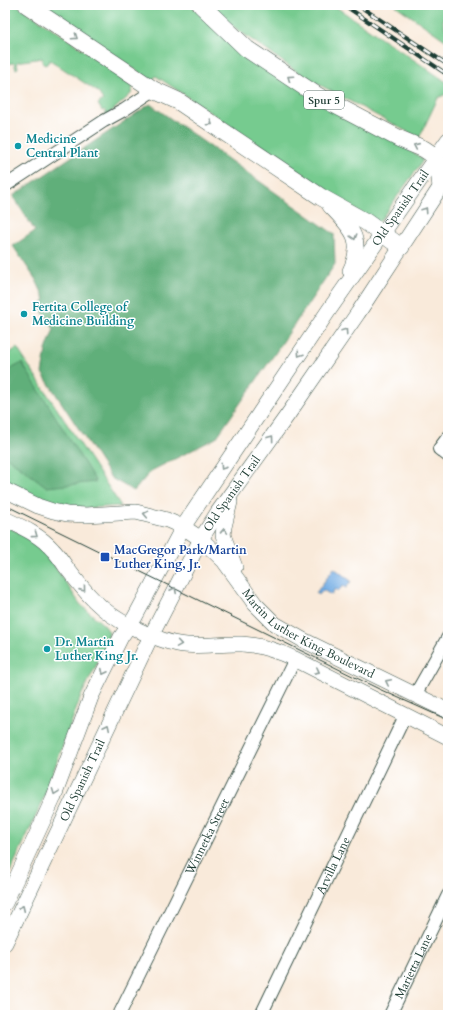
<svg xmlns="http://www.w3.org/2000/svg" width="453" height="1020" font-family="Cardo,serif">
  <style>
    .green { fill: #76cb8f; stroke: #4a8462 }
    .forest { fill: #60af7a; stroke: #407657 }
    .water { fill: #75ade4; stroke: #4a758c }
    .lines { fill: none; stroke-linecap: round; stroke-linejoin: round }
    .minor-casing { stroke: #40574d; stroke-width: 14 }
    .major-casing { stroke: #40574d; stroke-width: 16 }
    .highway-casing { stroke: #40574d; stroke-width: 18 }
    .minor { stroke: #fff; stroke-width: 12 }
    .major { stroke: #fff; stroke-width: 15 }
    .highway { stroke: #fff; stroke-width: 17 }
    .tram { stroke: #1f3d34; stroke-width: 1 }
    .rail-casing { stroke: #1f3d34; stroke-width: 4 }
    .rail { stroke: #fff; stroke-width: 2.5; stroke-dasharray: 8; stroke-linecap: butt }
    .oneway { stroke: #8f9e9a }
    .culture-dot { fill: #0f9aa8; stroke: #fff; stroke-width: 1.5 }
    .transit-dot { fill: #1a4fb4; stroke: #fff; stroke-width: 1.5 }
    .labels { text-anchor: middle; dominant-baseline: central; stroke-width: 3; stroke-linejoin: round; paint-order: stroke }
    .shield { fill: #fff; stroke: #627771; stroke-width: 1 }
    .shield-label { font-size: 11px; font-weight: bold; fill: #1f3d34 }
    .culture-label { font-size: 12px; font-weight: bold; fill: #0d838f; stroke: #fff; text-anchor: start }
    .street-label { font-size: 12px; fill: #1f3d34; stroke: #fff }
    .transit-label { font-size: 12px; font-weight: bold; fill: #164399; stroke: #fff; text-anchor: start }
  </style>
  <rect width="100%" height="100%" fill="#fff"/>
  <filter id="ink" filterUnits="userSpaceOnUse"><feTurbulence type="fractalNoise" baseFrequency=".025" numOctaves="2"/><feDisplacementMap in="SourceGraphic" scale="8" xChannelSelector="R" yChannelSelector="G"/><feConvolveMatrix kernelMatrix="1 2 1 2 8 2 1 2 1" color-interpolation-filters="sRGB"/></filter>
  <filter id="wash" filterUnits="userSpaceOnUse"><feTurbulence type="fractalNoise" baseFrequency=".012" numOctaves="4" result="noise"/><feDisplacementMap in="SourceGraphic" scale="16" xChannelSelector="R" yChannelSelector="G"/><feGaussianBlur stdDeviation="0.9" result="paint"/><feColorMatrix in="noise" values="0 0 0 0 0 0 0 0 0 0 0 0 0 0 0 0 0 1.4 0 .05"/><feComposite in="paint" operator="in"/></filter>
  <g filter="url(#wash)">
    <rect width="100%" height="100%" fill="#f9eada"/>
    <path class="green" d="M 5,5 L 17,5 L 74,43 L 133,86 L 131,94 L 109,114 L 104,114 L 106,112 L 104,110 L 102,111 L 98,104 L 103,100 L 98,92 L 50,60 L 46,65 L 43,64 L 42,58 L 17,62 L 18,68 L 16,69 L 14,63 L 5,64 Z
      M 38,5 L 191,5 L 228,40 L 417,155 L 422,158 L 422,162 L 379,222 L 375,223 L 156,76 L 152,81 Z
      M 207,5 L 333,5 L 448,83 L 448,93 L 438,98 L 419,138 L 303,76 L 221,18 Z
      M 395,5 L 447,5 L 443,22 L 448,36 L 448,42 Z
      M 17,348 L 121,506 L 87,508 L 50,505 L 5,484 L 5,356 Z
      M 5,526 L 23,534 L 44,550 L 80,604 L 105,626 L 109,632 L 108,642 L 81,696 L 41,805 L 5,883 Z"/>
    <path class="forest" d="M 150,104 L 334,234 L 335,264 L 274,355 L 216,438 L 151,471 L 134,491 L 111,478 L 42,373 L 46,350 L 54,329 L 39,307 L 45,299 L 36,280 L 13,246 L 35,231 L 13,196 Z
      M 22,363 L 96,482 L 47,487 L 5,456 L 5,372 Z"/>
    <path class="water" d="M 334,568 L 351,581 L 346,588 L 343,586 L 338,591 L 335,589 L 331,595 L 323,590 L 319,595 L 316,593 Z"/>
  </g>
  <g filter="url(#ink)">
    <g class="lines">
      <g class="minor-casing">
        <g id="minor">
          <path d="M 5,186 L 104,121 L 124,110 L 154,90"/>
          <path d="M 448,437 L 439,449 L 448,456"/>
          <path d="M 415,695 L 448,637"/>
          <path id="s1" d="M 119,1015 L 295,659"/>
          <path id="s2" d="M 261,1015 L 405,716"/>
          <path id="s3" d="M 390,1015 L 448,895"/>
        </g>
      </g>
      <g class="major-casing">
        <g id="major">
          <path d="M 330,206 C 351,228 365,239 350,271"/>
          <path id="s4" d="M 5,490 L 38,506 L 53,511 L 67,514 L 86,515 L 136,512 L 167,520 L 183,527 L 201,539 L 224,561 L 255,604 L 275,624 L 303,640 L 448,711"/>
          <path d="M 230,502 L 224,527 L 223,535 L 235,567"/>
          <path d="M 5,519 C 22,527 40,535 53,550 C 58,555 62,561 66,567 C 85,592 101,612 130,626 C 146,634 161,641 178,644 C 200,648 221,643 242,644 C 261,645 278,651 295,659 L 448,737"/>
          <path id="s5" d="M 5,903 L 53,799 L 91,697 L 121,637 L 135,617 L 183,527 L 329,310 L 448,140"/>
          <path id="s6" d="M 5,943 L 151,636 L 201,539 L 218,512 L 289,413 L 358,313 L 447,177"/>
        </g>
      </g>
      <g class="highway-casing">
        <path id="highway" d="M 27,5 L 154,90 L 178,101 L 321,197 L 366,222 L 401,247
          M 201,5 L 247,49 L 318,96 L 400,139 L 424,149 L 436,157 L 439,171 L 441,187"/>
      </g>
      <use href="#minor" class="minor"/>
      <use href="#major" class="major"/>
      <use href="#highway" class="highway"/>
      <path class="tram" d="M 5,505 L 379,689 L 448,720"/>
      <g class="rail-casing">
        <path id="rail" d="M 344,5 L 448,75
          M 358,5 L 448,65"/>
      </g>
      <use href="#rail" class="rail"/>
    </g>
    <defs><path id="oneway-chevron" d="M-2-3.5L2.5 0L-2 3.5" fill="none" stroke-width="1.6" stroke-linecap="round" stroke-linejoin="round"/></defs>
    <g class="oneway">
      <use href="#oneway-chevron" transform="translate(75 37) rotate(34)"/>
      <use href="#oneway-chevron" transform="translate(290 78) rotate(-146)"/>
      <use href="#oneway-chevron" transform="translate(210 123) rotate(34)"/>
      <use href="#oneway-chevron" transform="translate(416 146) rotate(-156)"/>
      <use href="#oneway-chevron" transform="translate(425 210) rotate(-56)"/>
      <use href="#oneway-chevron" transform="translate(354 237) rotate(73)"/>
      <use href="#oneway-chevron" transform="translate(345 331) rotate(-56)"/>
      <use href="#oneway-chevron" transform="translate(300 354) rotate(124)"/>
      <use href="#oneway-chevron" transform="translate(271 438) rotate(-54)"/>
      <use href="#oneway-chevron" transform="translate(223 467) rotate(124)"/>
      <use href="#oneway-chevron" transform="translate(146 514) rotate(-169)"/>
      <use href="#oneway-chevron" transform="translate(224 531) rotate(-88)"/>
      <use href="#oneway-chevron" transform="translate(35 535) rotate(36)"/>
      <use href="#oneway-chevron" transform="translate(83 589) rotate(51)"/>
      <use href="#oneway-chevron" transform="translate(174 590) rotate(-63)"/>
      <use href="#oneway-chevron" transform="translate(179 644) rotate(9)"/>
      <use href="#oneway-chevron" transform="translate(317 671) rotate(27)"/>
      <use href="#oneway-chevron" transform="translate(104 672) rotate(117)"/>
      <use href="#oneway-chevron" transform="translate(388 682) rotate(-154)"/>
      <use href="#oneway-chevron" transform="translate(107 727) rotate(-64)"/>
      <use href="#oneway-chevron" transform="translate(55 792) rotate(111)"/>
      <use href="#oneway-chevron" transform="translate(22 908) rotate(-65)"/>
    </g>
  </g>
  <g class="culture-dot">
    <circle cx="18" cy="146" r="4"/>
    <circle cx="24" cy="314" r="4"/>
    <circle cx="47" cy="649" r="4"/>
  </g>
  <rect class="transit-dot" x="100" y="552" width="10" height="10" rx="2"/>
  <g class="labels">
    <rect class="shield" x="304" y="91" width="40" height="18" rx="3"/>
    <g class="shield-label">
      <text x="324" y="100">Spur 5</text>
    </g>
    <g class="culture-label">
      <text x="26" y="139">Medicine<tspan x="26" dy="14">Central Plant</tspan></text>
      <text x="32" y="307">Fertita College of<tspan x="32" dy="14">Medicine Building</tspan></text>
      <text x="55" y="642">Dr. Martin<tspan x="55" dy="14">Luther King Jr.</tspan></text>
    </g>
    <g class="street-label">
      <text stroke="none"><textPath href="#s5" startOffset="803">Old Spanish Trail</textPath></text>
      <text stroke="none"><textPath href="#s6" startOffset="504">Old Spanish Trail</textPath></text>
      <text stroke="none"><textPath href="#s4" startOffset="353">Martin Luther King Boulevard</textPath></text>
      <text stroke="none"><textPath href="#s6" startOffset="180">Old Spanish Trail</textPath></text>
      <text stroke="none"><textPath href="#s1" startOffset="199">Winnetka Street</textPath></text>
      <text stroke="none"><textPath href="#s2" startOffset="166">Arvilla Lane</textPath></text>
      <text stroke="none"><textPath href="#s3" startOffset="54">Marietta Lane</textPath></text>
    </g>
    <g class="transit-label">
      <text x="114" y="550">MacGregor Park/Martin<tspan x="114" dy="14">Luther King, Jr.</tspan></text>
    </g>
  </g>
  <rect width="453" height="1020" fill="none" stroke="#fff" stroke-width="20"/>
</svg>
